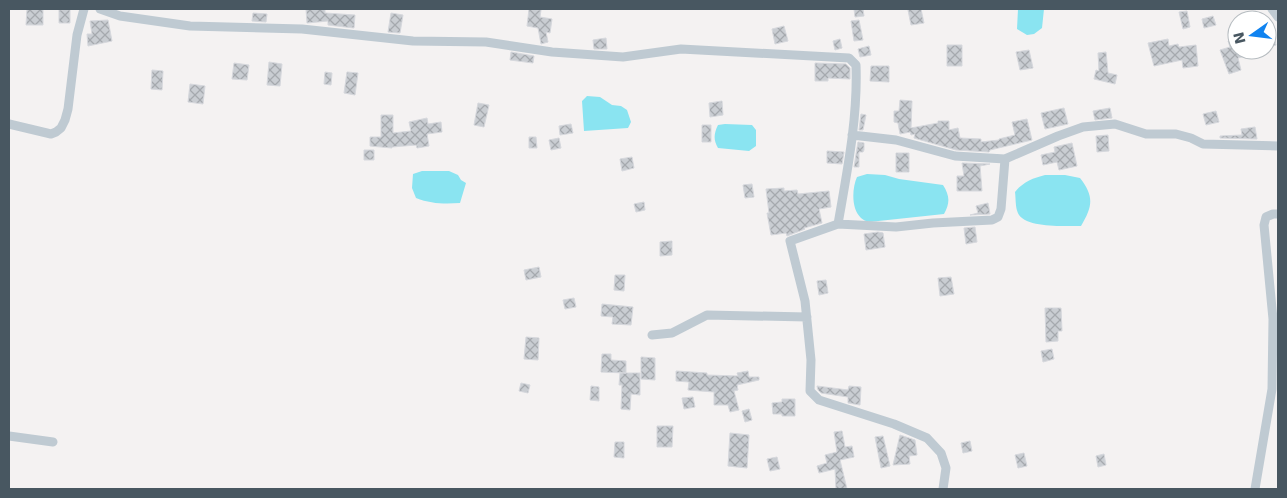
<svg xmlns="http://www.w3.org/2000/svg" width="1287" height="498" font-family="'DejaVu Sans',sans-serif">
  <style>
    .water { fill: #8ae4f1 }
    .building { fill: url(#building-cross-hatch); stroke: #d6d8dd }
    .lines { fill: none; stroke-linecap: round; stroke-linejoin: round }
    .street { stroke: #bfcad2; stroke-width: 9 }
  </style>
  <defs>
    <pattern id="building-cross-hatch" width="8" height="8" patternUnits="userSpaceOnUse" patternTransform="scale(1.25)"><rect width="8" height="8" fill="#c9cdd2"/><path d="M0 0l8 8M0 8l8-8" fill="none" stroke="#a5a9ae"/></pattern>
  </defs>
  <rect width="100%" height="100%" fill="#f4f2f2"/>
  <path class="water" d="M 1018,9 L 1044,9 L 1042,28 L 1034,34 L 1027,35 L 1017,29 Z
    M 587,96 L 600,97 L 612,105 L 621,106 L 627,110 L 631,122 L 628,128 L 584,131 L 582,101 Z
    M 725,124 L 752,125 L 756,130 L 756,146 L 749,151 L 718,148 C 713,140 714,133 718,125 Z
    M 422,171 L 449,171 L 458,175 L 461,180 L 466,183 L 460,203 C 445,204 431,204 416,198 L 412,188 L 413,174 Z
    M 867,174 L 885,175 L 899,179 L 943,185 C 950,196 950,203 944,214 L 869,222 C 866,221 863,220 861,218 C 851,209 852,188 857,177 Z
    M 1045,175 L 1065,175 L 1080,178 C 1095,197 1092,207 1081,226 C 1066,226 1028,228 1019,215 C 1015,209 1016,199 1015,192 C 1023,182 1033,178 1045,175 Z"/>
  <path class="building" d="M 27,9 L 43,9 L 43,25 L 26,25 Z
    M 70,9 L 70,23 L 59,23 L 59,10 Z
    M 306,9 L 325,9 L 325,13 L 355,15 L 354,28 L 328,25 L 328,21 L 307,23 Z
    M 529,9 L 541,10 L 540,17 L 552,19 L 550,33 L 546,32 L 548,42 L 541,44 L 538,28 L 527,26 Z
    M 854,9 L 863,9 L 864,16 L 855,17 Z
    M 912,9 L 921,9 L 924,23 L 911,25 L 908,10 Z
    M 1187,11 L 1190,27 L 1183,29 L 1179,12 Z
    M 253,13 L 267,14 L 266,22 L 252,21 Z
    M 391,13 L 403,15 L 400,33 L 388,32 Z
    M 1213,16 L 1216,25 L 1204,28 L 1202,19 Z
    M 108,20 L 112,41 L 88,46 L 87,34 L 92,34 L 90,21 Z
    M 859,20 L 863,40 L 854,41 L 851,21 Z
    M 1267,20 L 1269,20 L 1276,45 L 1267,48 Z
    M 784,26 L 788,41 L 775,44 L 772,29 Z
    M 606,38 L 607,49 L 594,49 L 593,40 Z
    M 840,39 L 842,48 L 835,50 L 833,41 Z
    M 1168,39 L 1169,46 L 1178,44 L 1179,47 L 1196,45 L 1198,66 L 1183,68 L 1182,60 L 1154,66 L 1148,43 Z
    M 1237,39 L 1237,50 L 1257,50 L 1258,53 L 1238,58 L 1241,70 L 1229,74 L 1220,50 L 1230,47 L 1228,41 Z
    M 947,45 L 962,45 L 962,66 L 947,66 Z
    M 869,46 L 871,55 L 860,57 L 858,49 Z
    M 1029,50 L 1033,68 L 1020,70 L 1016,52 Z
    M 511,52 L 534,56 L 533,63 L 510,60 Z
    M 1106,52 L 1108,73 L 1117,75 L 1115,84 L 1094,79 L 1096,70 L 1099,71 L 1098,53 Z
    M 269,62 L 282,64 L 280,86 L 267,85 Z
    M 234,63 L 249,65 L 247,80 L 232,79 Z
    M 815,63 L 846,64 L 850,68 L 850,79 L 828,78 L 828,81 L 815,81 Z
    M 871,66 L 889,66 L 889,82 L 870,81 Z
    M 152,70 L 163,71 L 162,90 L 151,89 Z
    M 325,72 L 332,73 L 331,85 L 324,84 Z
    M 347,72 L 358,73 L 355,95 L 344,93 Z
    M 190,84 L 205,86 L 203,104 L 188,102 Z
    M 900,100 L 912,101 L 911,128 L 938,123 L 938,121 L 949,121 L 949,130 L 958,128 L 960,138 L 981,139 L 981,142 L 999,140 L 999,139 L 1015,135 L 1012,122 L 1027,119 L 1032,140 L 990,150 L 989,152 L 956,150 L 914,138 L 915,134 L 911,135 L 910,132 L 900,134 L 898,123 L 894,122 L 894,111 L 899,111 Z
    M 722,101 L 723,115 L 710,117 L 709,103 Z
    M 478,103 L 489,105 L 484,127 L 474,125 Z
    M 1064,108 L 1068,124 L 1045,129 L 1041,113 Z
    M 1110,108 L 1112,118 L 1095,120 L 1093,111 Z
    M 1216,111 L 1219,122 L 1206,125 L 1203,114 Z
    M 861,114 L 866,115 L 863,130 L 859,130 Z
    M 381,115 L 393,115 L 393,133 L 411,131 L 409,122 L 427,118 L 428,124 L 441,122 L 442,132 L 427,134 L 429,146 L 417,148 L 416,145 L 392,147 L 392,148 L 370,146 L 370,137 L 381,137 Z
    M 571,124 L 573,133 L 560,135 L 559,126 Z
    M 702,125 L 711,125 L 711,142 L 702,142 Z
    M 1255,127 L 1257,139 L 1220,138 L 1220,136 L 1242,135 L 1241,129 Z
    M 1108,135 L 1109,151 L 1097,152 L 1096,136 Z
    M 529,137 L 536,137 L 537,148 L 529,148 Z
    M 559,138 L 561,148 L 551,150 L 549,140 Z
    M 858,142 L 864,143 L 864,150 L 863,152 L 859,152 L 859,167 L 854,167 Z
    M 1072,143 L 1077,166 L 1059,170 L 1057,162 L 1043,165 L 1041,155 L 1055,152 L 1054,147 Z
    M 364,150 L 374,150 L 374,160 L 364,160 Z
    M 827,151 L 844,152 L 842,164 L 827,163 Z
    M 896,153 L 909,153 L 909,172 L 896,172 Z
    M 632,157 L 634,168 L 622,171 L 620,159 Z
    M 962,163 L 990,164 L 980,166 L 982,191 L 957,191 L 957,176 L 964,176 Z
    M 752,184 L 754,197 L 745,198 L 743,185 Z
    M 784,188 L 784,191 L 797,190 L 798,194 L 829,191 L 831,207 L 819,209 L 822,223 L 804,228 L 805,229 L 787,236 L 786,233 L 771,235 L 767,213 L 769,213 L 766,189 Z
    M 644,202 L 645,210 L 636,212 L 634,204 Z
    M 988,203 L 990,214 L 970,215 L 978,213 L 976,206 Z
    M 975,227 L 977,242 L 966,244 L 964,228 Z
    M 878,232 L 883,233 L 885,247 L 866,250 L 864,234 Z
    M 672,241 L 672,255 L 660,256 L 660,242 Z
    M 539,267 L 541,277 L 526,280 L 524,270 Z
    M 615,275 L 625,275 L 624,291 L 614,290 Z
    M 951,277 L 954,294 L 940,296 L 938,278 Z
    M 826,280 L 828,293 L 819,295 L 817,281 Z
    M 574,298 L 576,307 L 565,309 L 563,300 Z
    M 602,304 L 633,307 L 631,325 L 612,324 L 613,317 L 601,316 Z
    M 1045,308 L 1061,308 L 1062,331 L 1058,331 L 1058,341 L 1046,342 Z
    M 526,337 L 539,338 L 538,360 L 524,359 Z
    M 1052,349 L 1054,359 L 1043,362 L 1041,351 Z
    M 602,354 L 611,354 L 611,360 L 626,361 L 626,373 L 601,372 Z
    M 641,357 L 655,358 L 655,380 L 641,379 Z
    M 676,371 L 707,373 L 707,375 L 738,376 L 737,373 L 748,371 L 749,377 L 759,377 L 759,380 L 737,385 L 738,390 L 734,391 L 739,410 L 730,412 L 728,405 L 714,405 L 714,392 L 688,390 L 689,382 L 676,381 Z
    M 620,373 L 640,373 L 640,395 L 631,394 L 630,410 L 621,409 L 622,385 L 619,385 Z
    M 521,383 L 530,385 L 528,393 L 519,391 Z
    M 591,386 L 599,387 L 599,401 L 590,400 Z
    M 817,386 L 848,390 L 849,386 L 861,387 L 860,405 L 848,403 L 848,397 L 821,393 L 818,390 Z
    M 693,397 L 695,407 L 684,409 L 682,398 Z
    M 782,399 L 795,399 L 795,416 L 782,416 L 782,414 L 773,414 L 772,403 L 782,402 Z
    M 749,409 L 752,420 L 745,422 L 742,411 Z
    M 657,426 L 673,426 L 672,447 L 657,447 Z
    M 842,431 L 845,447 L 852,446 L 854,457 L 840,460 L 847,489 L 836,489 L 835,469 L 819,473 L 817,466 L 827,463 L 825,455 L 837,452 L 834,432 Z
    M 730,433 L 749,435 L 747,468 L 728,466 Z
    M 900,435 L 915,440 L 917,455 L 909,456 L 910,464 L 893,465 Z
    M 883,436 L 890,466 L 881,468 L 875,437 Z
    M 970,441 L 972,451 L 963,453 L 961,443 Z
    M 615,442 L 624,442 L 624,458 L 614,457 Z
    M 1024,453 L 1027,466 L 1018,468 L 1015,455 Z
    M 1104,454 L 1106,465 L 1098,467 L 1096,456 Z
    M 777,457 L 780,469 L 770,471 L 767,459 Z"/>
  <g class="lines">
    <path class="street" d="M 100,9 L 120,16 L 190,26 L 302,29 L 413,41 L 486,42 L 552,52 L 623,57 L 681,49 L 849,58 L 856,65 C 858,118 847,172 838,224 L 896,227 L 933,223 L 992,220 L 998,217 L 1001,209 L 1005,159 L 1058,136 L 1083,127 L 1115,124 L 1146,134 L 1176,134 L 1191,138 L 1203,144 L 1278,146
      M 1272,9 L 1278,17
      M 9,124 L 51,134 L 56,132 L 61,128 L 65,120 L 68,109 L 77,35 L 84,9
      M 852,135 L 896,140 L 955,156 L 1005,159
      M 838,224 L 790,241 L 805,301 L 811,360 L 810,391 L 819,400 L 894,424 L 927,438 L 941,453 L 946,468 L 943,489
      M 652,335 L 672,333 L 707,315 L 807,317
      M 9,436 L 53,442
      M 1255,489 L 1272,389 L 1273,319 L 1264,225 L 1266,217 L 1273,214 L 1278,214"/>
  </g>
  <rect width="1287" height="498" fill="none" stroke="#485761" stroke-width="20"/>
  <g transform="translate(1252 35) rotate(256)"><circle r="24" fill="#ffffff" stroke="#b6bcc0"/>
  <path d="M0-4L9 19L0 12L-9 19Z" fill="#1083f0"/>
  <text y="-8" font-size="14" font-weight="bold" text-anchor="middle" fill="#485761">N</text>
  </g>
</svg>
